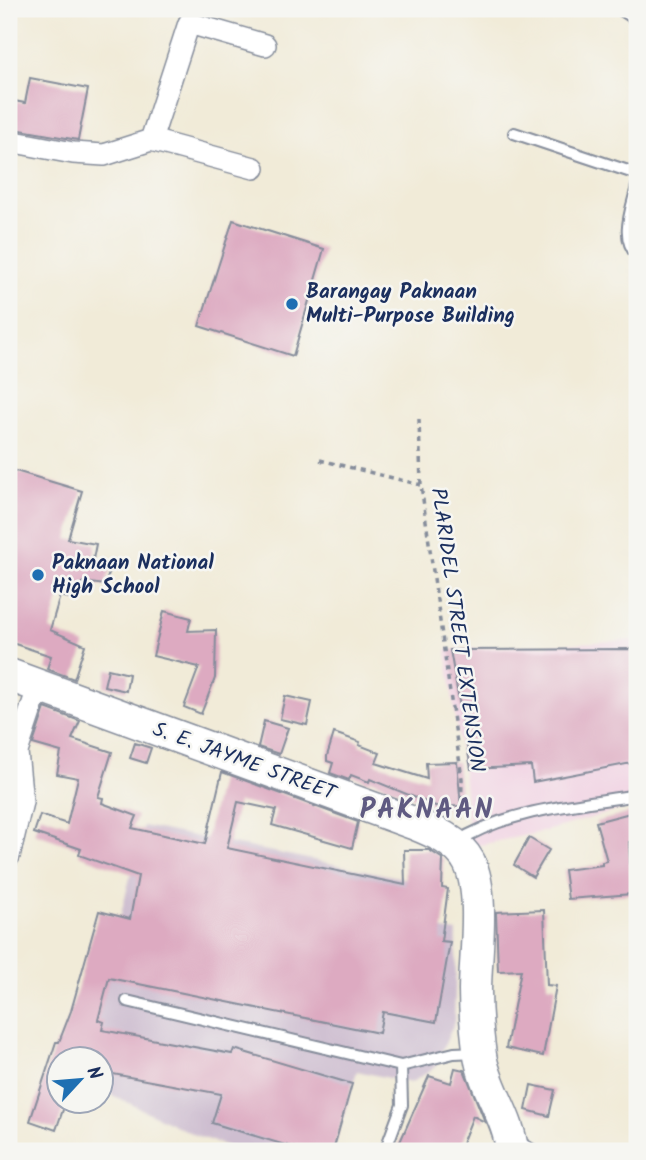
<svg xmlns="http://www.w3.org/2000/svg" width="646" height="1160" font-family="Kalam,sans-serif">
  <style>
    .built { fill: #f1d0e2 }
    .industrial { fill: #cebed0 }
    .building { fill: #ddaac1 }
    .lines { fill: none; stroke-linecap: round; stroke-linejoin: round }
    .lane-casing { stroke: #868d9b; stroke-width: 14 }
    .street-casing { stroke: #868d9b; stroke-width: 24 }
    .secondary-casing { stroke: #868d9b; stroke-width: 35 }
    .path { stroke: #868d9b; stroke-width: 3.5; stroke-dasharray: 5 5; stroke-linecap: butt }
    .lane { stroke: #fff; stroke-width: 10 }
    .street { stroke: #fff; stroke-width: 21 }
    .secondary { stroke: #fff; stroke-width: 32 }
    .poi-dot { fill: #1f6fb2; stroke: #f6f6f2; stroke-width: 2.5 }
    .labels { text-anchor: middle; dominant-baseline: central; stroke-width: 5; stroke-linejoin: round; paint-order: stroke }
    .poi-label { font-size: 21px; font-weight: bold; fill: #1b2f5e; stroke: #f6f6f2; text-anchor: start }
    .street-label { font-size: 21px; fill: #1b2f5e; stroke: #f6f6f2 }
    .district-label { font-size: 28px; font-weight: bold; letter-spacing: 2px; fill: #5f5a81; stroke: #f6f6f2 }
  </style>
  <rect width="100%" height="100%" fill="#f6f6f2"/>
  <filter id="ink" filterUnits="userSpaceOnUse"><feTurbulence type="fractalNoise" baseFrequency=".0143" numOctaves="2"/><feDisplacementMap in="SourceGraphic" scale="14" xChannelSelector="R" yChannelSelector="G"/><feConvolveMatrix kernelMatrix="1 2 1 2 8 2 1 2 1" color-interpolation-filters="sRGB"/></filter>
  <filter id="wash" filterUnits="userSpaceOnUse"><feTurbulence type="fractalNoise" baseFrequency=".00686" numOctaves="4" result="noise"/><feDisplacementMap in="SourceGraphic" scale="28" xChannelSelector="R" yChannelSelector="G"/><feGaussianBlur stdDeviation="1.57" result="paint"/><feColorMatrix in="noise" values="0 0 0 0 0 0 0 0 0 0 0 0 0 0 0 0 0 1.4 0 .05"/><feComposite in="paint" operator="in"/></filter>
  <g filter="url(#wash)">
    <rect width="100%" height="100%" fill="#f1ebd8"/>
    <path class="built" d="M 637,640 L 637,805 L 542,832 L 470,847 L 463,773 L 446,650 Z"/>
    <path class="industrial" d="M 143,826 L 423,882 L 415,926 L 457,932 L 454,1023 L 435,1067 L 411,1083 L 357,1071 L 333,1151 L 242,1151 L 195,1135 L 102,1090 L 102,1058 L 85,1058 Z"/>
    <g id="blocks">
      <path class="building" d="M 30,78 L 88,89 L 78,140 L 9,128 L 9,100 L 25,103 Z
        M 233,220 L 324,249 L 293,356 L 199,326 Z
        M 9,469 L 82,491 L 68,539 L 96,544 L 92,564 L 111,567 L 105,585 L 83,582 L 79,600 L 60,596 L 50,630 L 85,645 L 74,679 L 47,669 L 51,656 L 9,642 Z
        M 164,611 L 191,618 L 188,631 L 216,630 L 215,678 L 201,714 L 184,707 L 199,667 L 153,656 Z
        M 637,649 L 637,762 L 533,782 L 531,766 L 471,769 L 450,650 Z
        M 108,669 L 129,674 L 126,691 L 104,686 Z
        M 285,696 L 312,702 L 307,725 L 280,719 Z
        M 45,708 L 80,721 L 72,739 L 112,752 L 98,797 L 103,798 L 102,803 L 137,816 L 132,828 L 205,844 L 222,772 L 358,822 L 352,848 L 272,825 L 276,810 L 238,802 L 227,848 L 405,885 L 404,850 L 429,850 L 443,859 L 442,888 L 448,889 L 441,941 L 450,942 L 436,1022 L 383,1012 L 379,1033 L 109,978 L 98,1020 L 104,1022 L 102,1030 L 232,1054 L 234,1049 L 352,1084 L 333,1151 L 305,1151 L 212,1123 L 221,1094 L 102,1072 L 102,1059 L 60,1059 L 60,1101 L 66,1101 L 56,1130 L 30,1121 L 56,1042 L 59,1042 L 71,1011 L 99,911 L 130,919 L 138,876 L 79,855 L 81,849 L 34,833 L 40,815 L 67,824 L 78,778 L 57,774 L 61,752 L 33,744 Z
        M 264,721 L 288,728 L 279,754 L 258,747 Z
        M 334,733 L 360,742 L 359,745 L 380,753 L 376,763 L 427,779 L 426,763 L 457,762 L 461,806 L 438,807 L 370,779 L 369,782 L 351,775 L 349,780 L 330,773 L 333,763 L 327,761 L 327,756 Z
        M 135,743 L 151,748 L 146,763 L 130,758 Z
        M 630,813 L 637,840 L 629,842 L 632,894 L 568,899 L 564,870 L 602,865 L 602,862 L 607,861 L 596,822 Z
        M 529,838 L 549,850 L 533,877 L 514,865 Z
        M 544,910 L 547,985 L 556,986 L 543,1056 L 506,1048 L 521,970 L 498,971 L 496,912 Z
        M 455,1068 L 464,1070 L 485,1122 L 473,1116 L 459,1151 L 396,1151 L 429,1076 L 451,1083 Z
        M 531,1085 L 555,1090 L 549,1116 L 526,1110 Z"/>
    </g>
  </g>
  <g filter="url(#ink)">
    <use href="#blocks" fill-opacity="0" stroke="#868d9b" stroke-width="2"/>
    <g class="lines">
      <g class="lane-casing">
        <path id="lane" d="M 620,9 L 637,20
          M 514,133 L 637,174
          M 637,186 C 632,209 619,237 637,255
          M 455,843 C 508,809 577,805 637,795
          M 127,1001 L 401,1066 L 454,1053 L 477,1052
          M 516,1140 L 534,1151
          M 385,1151 L 402,1105 L 401,1066"/>
      </g>
      <g class="street-casing">
        <path id="street" d="M 151,140 L 189,23 L 265,45
          M 9,141 L 73,153 L 104,155 L 151,140 L 254,168
          M 9,856 L 22,802 L 17,752 L 39,685"/>
      </g>
      <g class="secondary-casing">
        <path id="secondary" d="M 9,675 L 413,823 C 433,831 458,841 469,862 C 485,894 475,956 475,991 C 475,1012 477,1034 480,1055 C 485,1089 509,1117 512,1151"/>
      </g>
      <path class="path" d="M 419,419 L 421,485 L 462,779 L 461,819
        M 320,460 L 421,485"/>
      <use href="#lane" class="lane"/>
      <use href="#street" class="street"/>
      <use href="#secondary" class="secondary"/>
    </g>
  </g>
  <g class="poi-dot">
    <circle cx="292" cy="304" r="7"/>
    <circle cx="38" cy="575" r="7"/>
  </g>
  <g class="labels">
    <g class="poi-label">
      <text x="306" y="292">Barangay Paknaan<tspan x="306" dy="24">Multi-Purpose Building</tspan></text>
      <text x="52" y="563">Paknaan National<tspan x="52" dy="24">High School</tspan></text>
    </g>
    <g class="street-label">
      <text transform="translate(457 630) rotate(82)">PLARIDEL STREET EXTENSION</text>
      <text transform="translate(244 762) rotate(20)">S. E. JAYME STREET</text>
    </g>
    <g class="district-label">
      <text x="427" y="810">PAKNAAN</text>
    </g>
  </g>
  <rect width="646" height="1160" fill="none" stroke="#f6f6f2" stroke-width="35"/>
  <g transform="translate(80 1080) rotate(64)"><circle r="33" fill="#f6f6f2" stroke="#9ea6b7" stroke-width="2"/>
  <path d="M0-5L12 26L0 18L-12 26Z" fill="#1f6fb2"/>
  <text y="-10" font-size="19" font-weight="bold" text-anchor="middle" fill="#1b2f5e">N</text>
  </g>
</svg>
